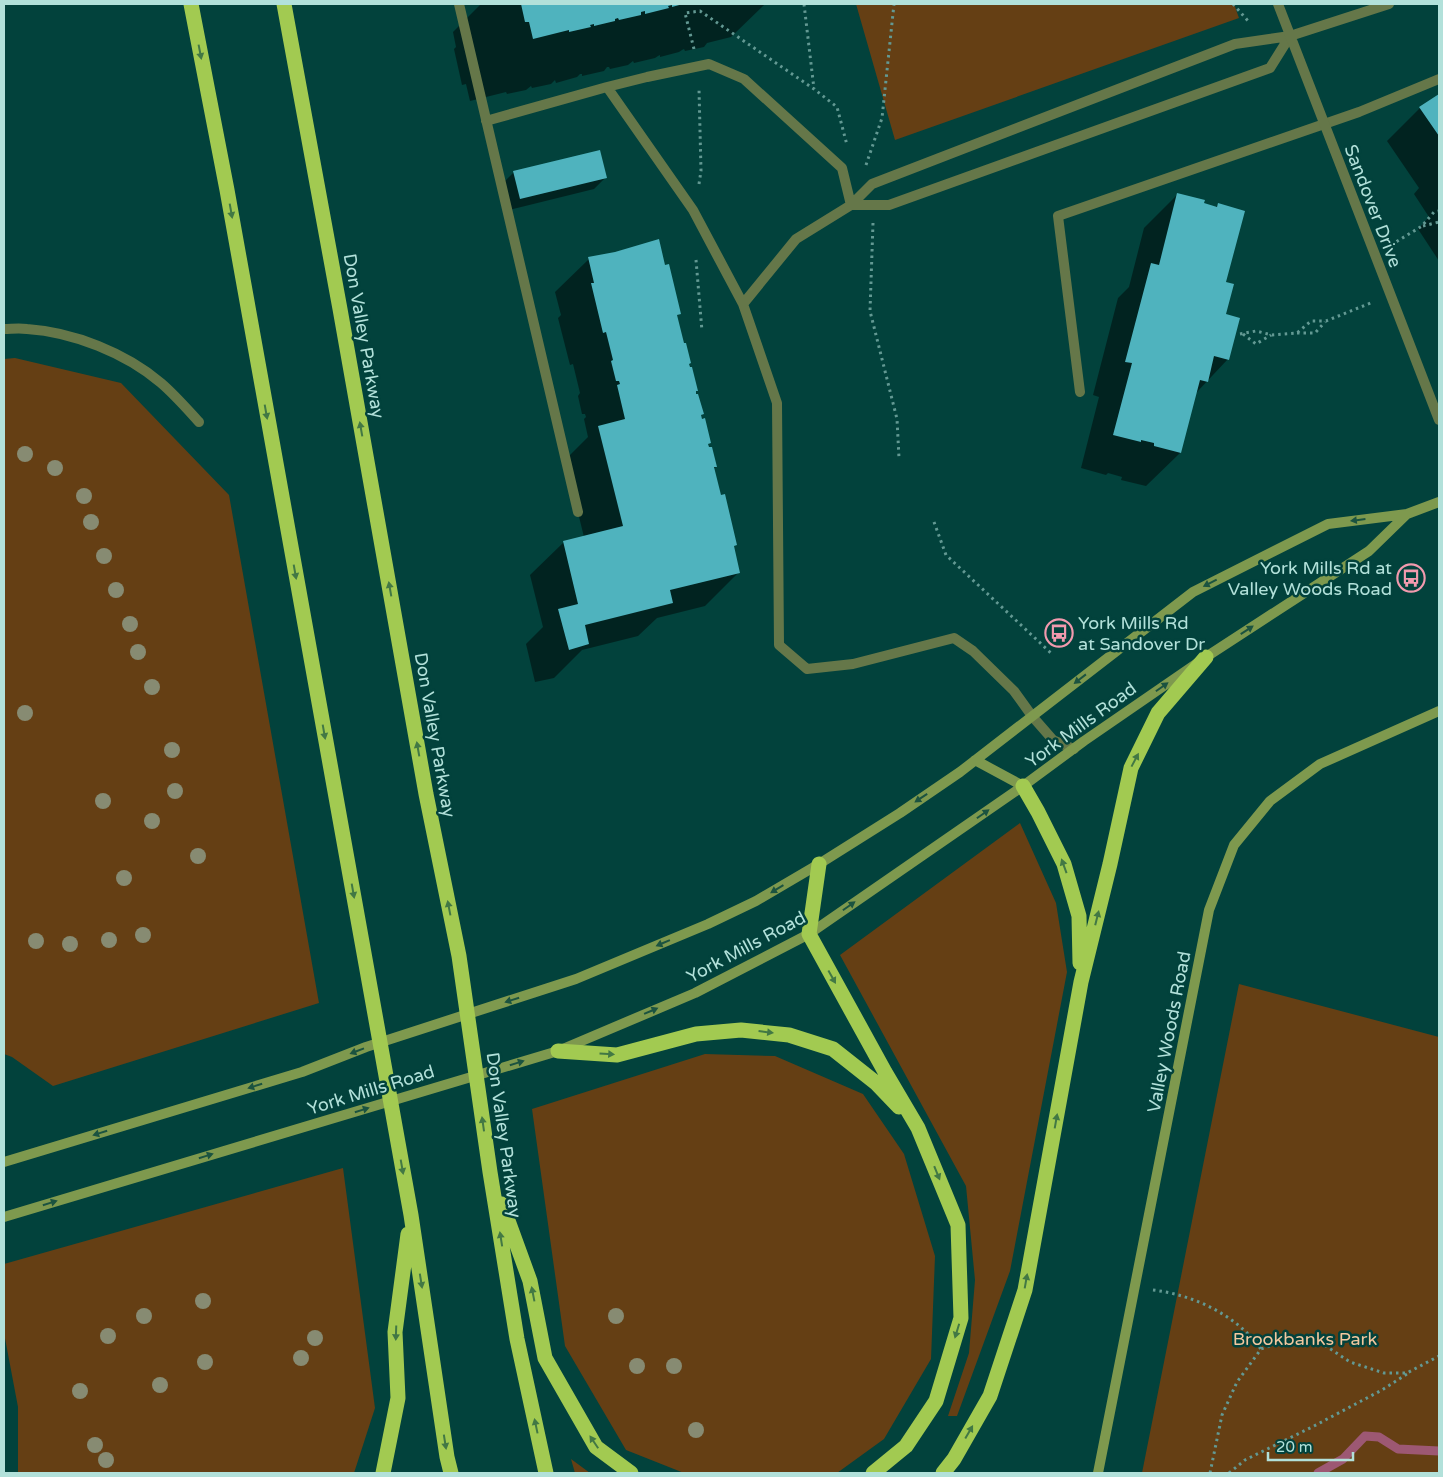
<svg xmlns="http://www.w3.org/2000/svg" width="1443" height="1477" font-family="'Varela Round',sans-serif">
  <style>
    .green { fill: #653f14 }
    .shadow { fill: #0007 }
    .lines { fill: none; stroke-linecap: round; stroke-linejoin: round }
    .stream { stroke: #9d5873; stroke-width: 9 }
    .building { fill: #4fb3be }
    .path { stroke: #639993; stroke-width: 3; stroke-dasharray: 2.5 4; stroke-linecap: butt }
    .lane { stroke: #657749; stroke-width: 10 }
    .street { stroke: #657749; stroke-width: 10 }
    .secondary { stroke: #7e994e; stroke-width: 10 }
    .highway { stroke: #a2ca51; stroke-width: 15 }
    .tree { fill: #878b72 }
    .oneway { fill: #427844 }
    .oneway2 { fill: #1b5340 }
    .labels { text-anchor: middle; dominant-baseline: central; stroke-width: 5; stroke-linejoin: round; paint-order: stroke }
    .street-label { font-size: 18px; fill: #b2e1da; stroke: #02423c }
    .poi-label { font-size: 18px; fill: #b2e1da; stroke: #02423c; text-anchor: end }
    .park-label { font-size: 18px; fill: #f3c79e; stroke: #02423c }
  </style>
  <rect width="100%" height="100%" fill="#02423c"/>
  <path class="green" d="M 856,4 L 1234,4 L 1239,18 L 895,140 Z
    M 15,358 L 121,383 L 229,495 L 319,1003 L 53,1086 L 12,1057 L 4,1054 L 4,359 Z
    M 1020,823 L 1056,903 L 1067,972 L 1010,1271 L 957,1416 L 948,1416 L 969,1353 L 975,1280 L 966,1186 L 840,955 Z
    M 1239,984 L 1439,1037 L 1439,1473 L 1142,1473 Z
    M 705,1054 L 775,1056 L 863,1094 L 904,1154 L 935,1256 L 931,1359 L 884,1439 L 837,1473 L 684,1473 L 626,1450 L 565,1346 L 532,1109 Z
    M 343,1168 L 375,1408 L 354,1473 L 18,1473 L 18,1407 L 4,1333 L 4,1264 Z
    M 571,1459 L 590,1473 L 575,1473 Z"/>
  <path class="shadow" d="M 481,4 L 765,4 L 731,37 L 707,43 L 704,47 L 685,51 L 684,49 L 682,50 L 679,52 L 660,57 L 660,55 L 658,56 L 655,58 L 634,63 L 633,61 L 628,65 L 610,69 L 609,67 L 607,67 L 604,71 L 582,76 L 582,74 L 580,74 L 577,77 L 556,83 L 555,80 L 551,84 L 532,88 L 531,86 L 526,90 L 507,94 L 506,92 L 470,101 L 466,84 L 462,85 L 454,49 L 456,47 L 453,32 Z
    M 1439,95 L 1439,261 L 1418,229 L 1429,217 L 1414,194 L 1419,188 L 1387,141 L 1420,108 Z
    M 514,172 L 605,178 L 594,189 L 509,210 L 502,184 Z
    M 1178,194 L 1215,208 L 1218,205 L 1225,282 L 1224,315 L 1228,359 L 1196,393 L 1180,453 L 1146,486 L 1121,480 L 1122,477 L 1108,473 L 1106,475 L 1081,468 L 1099,397 L 1093,395 L 1118,298 L 1129,287 L 1144,228 Z
    M 589,259 L 664,267 L 679,313 L 676,316 L 695,392 L 702,414 L 700,416 L 709,443 L 707,445 L 716,467 L 713,469 L 739,572 L 705,606 L 657,618 L 638,636 L 582,650 L 554,678 L 535,682 L 526,644 L 543,627 L 530,575 L 564,542 L 584,537 L 565,460 L 588,437 L 584,419 L 586,417 L 585,414 L 582,414 L 578,396 L 580,393 L 573,364 L 570,365 L 558,318 L 561,315 L 555,292 Z"/>
  <g class="lines">
    <path class="stream" d="M 1318,1473 L 1343,1459 L 1365,1436 L 1379,1437 L 1398,1449 L 1439,1451"/>
  </g>
  <path class="building" d="M 521,4 L 683,4 L 672,7 L 672,5 L 668,6 L 669,8 L 645,14 L 645,11 L 641,12 L 641,15 L 619,20 L 618,18 L 615,19 L 615,21 L 594,26 L 594,24 L 590,25 L 591,27 L 569,32 L 569,30 L 533,39 L 529,22 L 525,22 Z
    M 1439,94 L 1439,136 L 1419,107 Z
    M 600,150 L 607,178 L 520,199 L 513,171 Z
    M 1177,193 L 1205,200 L 1204,203 L 1217,207 L 1218,203 L 1245,211 L 1226,282 L 1234,284 L 1226,314 L 1240,318 L 1229,360 L 1214,356 L 1208,382 L 1200,380 L 1181,453 L 1154,446 L 1154,443 L 1141,440 L 1141,442 L 1113,435 L 1132,363 L 1125,362 L 1151,263 L 1159,265 Z
    M 659,239 L 665,265 L 669,264 L 681,314 L 677,315 L 684,343 L 686,343 L 691,363 L 689,364 L 690,367 L 692,367 L 698,391 L 696,391 L 696,394 L 698,394 L 704,414 L 701,415 L 702,419 L 705,418 L 711,443 L 708,444 L 709,447 L 712,447 L 717,467 L 714,467 L 721,495 L 725,494 L 737,545 L 734,546 L 740,573 L 670,590 L 673,603 L 585,625 L 589,644 L 569,650 L 558,609 L 578,604 L 563,541 L 623,526 L 598,426 L 625,419 L 617,385 L 620,384 L 619,381 L 616,381 L 611,361 L 613,360 L 606,332 L 603,333 L 591,283 L 594,283 L 588,257 L 615,252 Z"/>
  <g class="lines">
    <path class="path" d="M 804,4 L 814,89
      M 1233,4 L 1249,22
      M 694,49 L 685,13 L 700,11 L 814,89 L 837,107 L 847,145
      M 866,165 L 882,118 L 894,4
      M 699,184 L 701,171 L 699,89
      M 873,223 L 870,311 L 897,419 L 899,458
      M 1423,226 L 1439,222
      M 1391,245 L 1422,226 L 1434,212 L 1439,211
      M 696,260 L 702,331
      M 1297,333 L 1315,333 L 1325,322
      M 1240,334 L 1256,331 L 1272,335 L 1297,333 L 1311,321 L 1326,321 L 1373,302
      M 1243,334 L 1256,344 L 1271,335
      M 934,522 L 946,555 L 1052,654
      M 1153,1290 C 1186,1294 1221,1308 1246,1332 C 1251,1337 1256,1343 1261,1349
      M 1210,1473 L 1222,1415 L 1237,1382 L 1261,1349 L 1273,1345 L 1293,1342 L 1310,1341 L 1326,1346 L 1350,1362 L 1384,1373 L 1407,1373 L 1439,1356
      M 1229,1473 L 1245,1460 L 1314,1426 L 1382,1390 L 1407,1374"/>
    <path class="lane" d="M 459,4 L 578,512
      M 1290,36 L 1270,68 L 889,205 L 851,205 L 872,184 L 1235,44 Z
      M 486,121 L 607,87 L 647,77 L 709,64 L 744,79 L 842,168 L 851,205 L 796,239 L 743,304 L 693,210 L 607,87
      M 743,304 L 777,403 L 779,645 L 807,669 L 853,664 L 954,638 L 973,651 L 1014,691 L 1032,716 L 1053,740 L 1074,749
      M 4,329 C 11,329 19,328 27,329 C 73,332 126,353 161,383 C 175,395 187,409 199,422
      M 1080,392 L 1058,216 L 1359,112 L 1439,79"/>
    <path class="street" d="M 1278,4 L 1439,420
      M 1290,36 L 1389,4"/>
    <path class="secondary" d="M 975,760 L 1023,786
      M 4,1162 L 302,1072 L 366,1047 L 576,979 L 708,924 L 756,901 L 819,864 L 900,813 L 960,772 L 1193,592 L 1328,524 L 1407,514 L 1439,502
      M 4,1217 L 558,1051 L 695,993 L 809,934 L 1023,786 L 1084,741 L 1206,657 L 1369,551 L 1407,514
      M 1098,1473 L 1209,910 L 1234,845 L 1270,801 L 1320,764 L 1439,711"/>
    <path class="highway" d="M 191,4 L 227,190 L 411,1215 L 447,1457 L 451,1473
      M 284,4 L 340,309 L 426,794 L 459,956 L 490,1172 L 517,1339 L 546,1473
      M 1023,786 L 1038,812 L 1064,864 L 1079,916 L 1080,963
      M 819,864 L 809,934 L 885,1072 L 918,1128 L 958,1225 L 961,1318 L 936,1401 L 906,1446 L 873,1473
      M 558,1051 L 617,1055 L 696,1034 L 741,1030 L 789,1035 L 833,1049 L 876,1083 L 899,1107
      M 502,1204 L 530,1281 L 545,1358 L 596,1447 L 631,1473
      M 383,1473 L 398,1398 L 395,1332 L 408,1234
      M 943,1473 L 954,1459 L 990,1396 L 1025,1290 L 1081,982 L 1110,864 L 1131,768 L 1158,713 L 1206,657"/>
  </g>
  <g class="tree">
    <circle cx="25" cy="454" r="8"/>
    <circle cx="55" cy="468" r="8"/>
    <circle cx="84" cy="496" r="8"/>
    <circle cx="91" cy="522" r="8"/>
    <circle cx="104" cy="556" r="8"/>
    <circle cx="116" cy="590" r="8"/>
    <circle cx="130" cy="624" r="8"/>
    <circle cx="138" cy="652" r="8"/>
    <circle cx="152" cy="687" r="8"/>
    <circle cx="25" cy="713" r="8"/>
    <circle cx="172" cy="750" r="8"/>
    <circle cx="175" cy="791" r="8"/>
    <circle cx="103" cy="801" r="8"/>
    <circle cx="152" cy="821" r="8"/>
    <circle cx="198" cy="856" r="8"/>
    <circle cx="124" cy="878" r="8"/>
    <circle cx="143" cy="935" r="8"/>
    <circle cx="109" cy="940" r="8"/>
    <circle cx="36" cy="941" r="8"/>
    <circle cx="70" cy="944" r="8"/>
    <circle cx="203" cy="1301" r="8"/>
    <circle cx="144" cy="1316" r="8"/>
    <circle cx="616" cy="1316" r="8"/>
    <circle cx="108" cy="1336" r="8"/>
    <circle cx="315" cy="1338" r="8"/>
    <circle cx="301" cy="1358" r="8"/>
    <circle cx="205" cy="1362" r="8"/>
    <circle cx="637" cy="1366" r="8"/>
    <circle cx="674" cy="1366" r="8"/>
    <circle cx="160" cy="1385" r="8"/>
    <circle cx="80" cy="1391" r="8"/>
    <circle cx="696" cy="1430" r="8"/>
    <circle cx="95" cy="1445" r="8"/>
    <circle cx="106" cy="1460" r="8"/>
  </g>
  <defs><path id="oneway-solid" d="M-6-.8H1V-3.2L6.5 0L1 3.2V.8H-6Z" transform="scale(1.25)"/></defs>
  <g class="oneway">
    <use href="#oneway-solid" transform="translate(200 52) rotate(79)"/>
    <use href="#oneway-solid" transform="translate(231 211) rotate(80)"/>
    <use href="#oneway-solid" transform="translate(266 412) rotate(80)"/>
    <use href="#oneway-solid" transform="translate(361 429) rotate(-100)"/>
    <use href="#oneway-solid" transform="translate(295 572) rotate(80)"/>
    <use href="#oneway-solid" transform="translate(390 589) rotate(-100)"/>
    <use href="#oneway-solid" transform="translate(324 732) rotate(80)"/>
    <use href="#oneway-solid" transform="translate(418 749) rotate(-100)"/>
    <use href="#oneway-solid" transform="translate(1135 760) rotate(-62)"/>
    <use href="#oneway-solid" transform="translate(1064 866) rotate(-110)"/>
    <use href="#oneway-solid" transform="translate(353 891) rotate(80)"/>
    <use href="#oneway-solid" transform="translate(449 908) rotate(-101)"/>
    <use href="#oneway-solid" transform="translate(1097 918) rotate(-76)"/>
    <use href="#oneway-solid" transform="translate(832 977) rotate(61)"/>
    <use href="#oneway-solid" transform="translate(766 1032) rotate(7)"/>
    <use href="#oneway-solid" transform="translate(607 1054) rotate(4)"/>
    <use href="#oneway-solid" transform="translate(1056 1121) rotate(-80)"/>
    <use href="#oneway-solid" transform="translate(483 1124) rotate(-98)"/>
    <use href="#oneway-solid" transform="translate(402 1167) rotate(80)"/>
    <use href="#oneway-solid" transform="translate(937 1173) rotate(68)"/>
    <use href="#oneway-solid" transform="translate(501 1239) rotate(-99)"/>
    <use href="#oneway-solid" transform="translate(421 1281) rotate(81)"/>
    <use href="#oneway-solid" transform="translate(1026 1281) rotate(-80)"/>
    <use href="#oneway-solid" transform="translate(533 1294) rotate(-101)"/>
    <use href="#oneway-solid" transform="translate(957 1331) rotate(107)"/>
    <use href="#oneway-solid" transform="translate(396 1333) rotate(92)"/>
    <use href="#oneway-solid" transform="translate(536 1426) rotate(-102)"/>
    <use href="#oneway-solid" transform="translate(969 1432) rotate(-60)"/>
    <use href="#oneway-solid" transform="translate(445 1442) rotate(81)"/>
    <use href="#oneway-solid" transform="translate(594 1442) rotate(-124)"/>
  </g>
  <g class="oneway2">
    <use href="#oneway-solid" transform="translate(1358 520) rotate(173)"/>
    <use href="#oneway-solid" transform="translate(1210 583) rotate(153)"/>
    <use href="#oneway-solid" transform="translate(1247 630) rotate(-33)"/>
    <use href="#oneway-solid" transform="translate(1080 679) rotate(142)"/>
    <use href="#oneway-solid" transform="translate(1162 687) rotate(-35)"/>
    <use href="#oneway-solid" transform="translate(921 798) rotate(146)"/>
    <use href="#oneway-solid" transform="translate(983 814) rotate(-35)"/>
    <use href="#oneway-solid" transform="translate(777 889) rotate(149)"/>
    <use href="#oneway-solid" transform="translate(849 906) rotate(-35)"/>
    <use href="#oneway-solid" transform="translate(663 943) rotate(157)"/>
    <use href="#oneway-solid" transform="translate(512 1000) rotate(162)"/>
    <use href="#oneway-solid" transform="translate(651 1011) rotate(-23)"/>
    <use href="#oneway-solid" transform="translate(357 1051) rotate(159)"/>
    <use href="#oneway-solid" transform="translate(517 1063) rotate(-17)"/>
    <use href="#oneway-solid" transform="translate(255 1086) rotate(163)"/>
    <use href="#oneway-solid" transform="translate(362 1110) rotate(-17)"/>
    <use href="#oneway-solid" transform="translate(100 1133) rotate(163)"/>
    <use href="#oneway-solid" transform="translate(206 1156) rotate(-17)"/>
    <use href="#oneway-solid" transform="translate(50 1203) rotate(-17)"/>
  </g>
  <defs>
    <g id="bus-ring" transform="scale(1.4375)"><circle r="9.5" fill="#02423c" stroke="#f29aae" stroke-width="1.5"/><path d="M-5-6H5V4H4V6H2V4H-2V6H-4V4H-5ZM-3.5-4V0h7V-4ZM-3.5 1.2v1.5H-2V1.2ZM2 1.2v1.5H3.5V1.2Z" fill="#f29aae"/></g>
  </defs>
  <g fill-rule="evenodd">
    <use href="#bus-ring" x="1411" y="578"/>
    <use href="#bus-ring" x="1059" y="633"/>
  </g>
  <g class="labels">
    <g class="street-label">
      <text transform="translate(1373 206) rotate(69)">Sandover Drive</text>
      <text transform="translate(364 336) rotate(80)">Don Valley Parkway</text>
      <text transform="translate(1081 725) rotate(-36)">York Mills Road</text>
      <text transform="translate(435 735) rotate(80)">Don Valley Parkway</text>
      <text transform="translate(746 947) rotate(-28)">York Mills Road</text>
      <text transform="translate(1169 1032) rotate(-79)">Valley Woods Road</text>
      <text transform="translate(371 1090) rotate(-17)">York Mills Road</text>
      <text transform="translate(504 1135) rotate(82)">Don Valley Parkway</text>
    </g>
    <g class="poi-label">
      <text x="1392" y="568">York Mills Rd at<tspan x="1392" dy="21">Valley Woods Road</tspan></text>
      <text x="1078" y="623" text-anchor="start">York Mills Rd<tspan x="1078" dy="21">at Sandover Dr</tspan></text>
    </g>
    <g class="park-label">
      <text x="1305" y="1339">Brookbanks Park</text>
    </g>
  </g>
  <rect width="1443" height="1477" fill="none" stroke="#b2e1da" stroke-width="10"/>
  <path d="M1268 1452v8h85v-8" fill="none" stroke="#b2e1da" stroke-width="2.5"/>
  <text x="1276" y="1452" font-size="15" fill="#b2e1da" stroke="#02423c" stroke-width="4" paint-order="stroke">20 m</text>
</svg>
